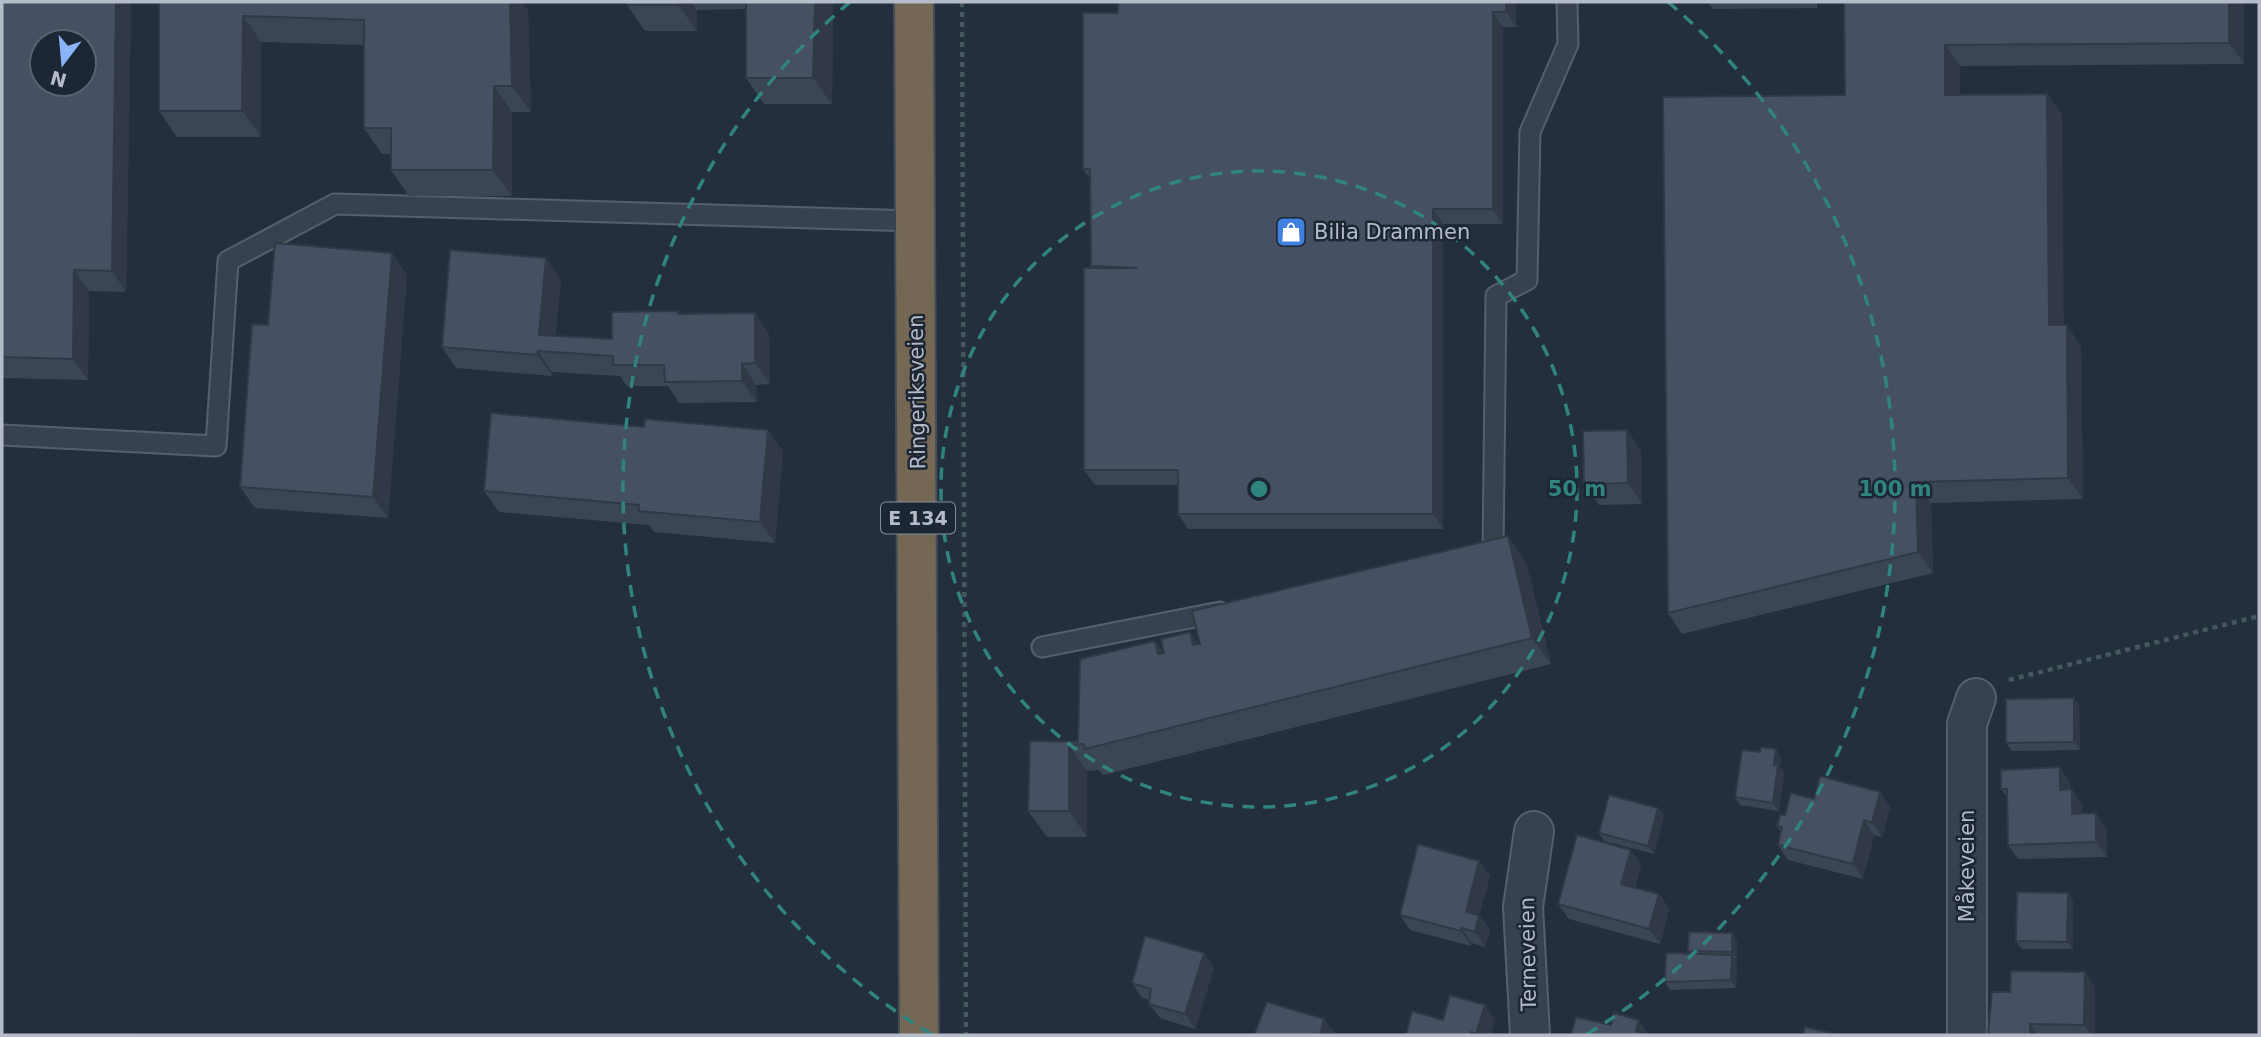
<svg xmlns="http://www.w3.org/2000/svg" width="2261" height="1037" font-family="'DejaVu Sans',sans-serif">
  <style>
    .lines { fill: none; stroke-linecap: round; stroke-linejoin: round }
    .lane-casing { stroke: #565f6c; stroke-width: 23 }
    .street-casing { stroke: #565f6c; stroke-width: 42 }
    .highway-casing { stroke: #434c59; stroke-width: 42 }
    .path { stroke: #44595c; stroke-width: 4.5; stroke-dasharray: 5 5; stroke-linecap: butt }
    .lane { stroke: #38414e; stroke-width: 19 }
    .street { stroke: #38414e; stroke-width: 38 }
    .highway { stroke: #746855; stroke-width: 38 }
    .wall { fill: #3b4654 }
    .shaded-wall { fill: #303945 }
    .building { fill: #455162; stroke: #303945; stroke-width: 2; fill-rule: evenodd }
    .ring { fill: none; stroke: #308480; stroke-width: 3.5; stroke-dasharray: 12 9 }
    .labels { text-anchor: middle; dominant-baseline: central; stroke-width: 5; stroke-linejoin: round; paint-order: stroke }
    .shield { fill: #1d2633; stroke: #878f9c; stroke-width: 2 }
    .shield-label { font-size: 19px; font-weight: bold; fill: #b4bcc9 }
    .poi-label { font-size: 21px; fill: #b4bcc9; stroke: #1d2633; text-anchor: start }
    .street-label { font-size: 21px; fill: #b4bcc9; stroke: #1d2633 }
    .centre { fill: #308480; stroke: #1d2633; stroke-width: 3.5 }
    .ring-label { font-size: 21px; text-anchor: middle; font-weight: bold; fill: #308480; stroke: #1d2633; stroke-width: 5; stroke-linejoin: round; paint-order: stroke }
  </style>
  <rect width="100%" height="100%" fill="#242f3e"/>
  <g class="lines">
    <g class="lane-casing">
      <path id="lane" d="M 2,435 L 216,446 L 228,261 L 335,204 L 915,221
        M 1482,556 L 1493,554 L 1496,296 L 1527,280 L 1530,132 L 1568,44 L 1567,2
        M 1042,647 L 1220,612"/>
    </g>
    <g class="street-casing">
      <path id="street" d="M 1530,1035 L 1523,907 L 1534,831
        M 1967,1035 L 1967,724 L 1976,698"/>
    </g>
    <g class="highway-casing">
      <path id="highway" d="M 914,2 L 919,1035"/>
    </g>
    <path class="path" d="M 962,2 L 966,1035
      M 2009,680 L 2259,616"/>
    <use href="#lane" class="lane"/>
    <use href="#street" class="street"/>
    <use href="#highway" class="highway"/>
  </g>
  <path class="wall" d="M 2,2 L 131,2 L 126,292 L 89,291 L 88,380 L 2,378 Z
    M 159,2 L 522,2 L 528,11 L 531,112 L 512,112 L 512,196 L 409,196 L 391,170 L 391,154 L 382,154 L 364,128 L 364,45 L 261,42 L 261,137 L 177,137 L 159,111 Z
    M 627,2 L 833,2 L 832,104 L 764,104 L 746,78 L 746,9 L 697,10 L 697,31 L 645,31 L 627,5 Z
    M 1516,2 L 1516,27 L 1503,27 L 1503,224 L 1443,224 L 1443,529 L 1188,529 L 1178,514 L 1178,485 L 1095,485 L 1084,470 L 1092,268 L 1091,266 L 1090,179 L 1083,169 L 1118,13 Z
    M 1708,2 L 2244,2 L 2244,64 L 1960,66 L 1960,94 L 2047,94 L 2062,115 L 2063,325 L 2081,346 L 2083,499 L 1931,503 L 1933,573 L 1682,634 L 1668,613 L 1845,95 L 1844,3 L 1817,3 L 1817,8 L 1713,9 Z
    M 407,274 L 388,518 L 255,508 L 240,487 L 268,325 Z
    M 561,279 L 555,336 L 612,339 L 680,314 L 755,313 L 769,334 L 770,384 L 756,385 L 757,402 L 679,403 L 668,386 L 627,386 L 620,376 L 552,372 L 552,376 L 456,368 L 442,347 Z
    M 644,427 L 768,430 L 783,451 L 775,543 L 654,532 L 649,525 L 499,512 L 484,491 Z
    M 1627,430 L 1641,451 L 1642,504 L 1599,505 L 1584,484 Z
    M 1526,562 L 1551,664 L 1103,775 L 1099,770 L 1087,771 L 1087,837 L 1047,837 L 1028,811 L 1030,741 L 1078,742 L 1155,641 L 1164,653 L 1190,632 L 1198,644 Z
    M 2079,705 L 2080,750 L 2012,751 L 2006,743 Z
    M 1781,757 L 1780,767 L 1784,773 L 1779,811 L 1740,805 L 1735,797 Z
    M 2070,782 L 2070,789 L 2082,804 L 2082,813 L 2106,828 L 2107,857 L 2018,859 L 2008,845 L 2007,797 L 2001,789 Z
    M 1880,792 L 1890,807 L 1882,837 L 1874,835 L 1863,879 L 1788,860 L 1778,845 L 1781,832 L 1777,826 L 1785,815 L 1814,799 Z
    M 1664,815 L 1654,854 L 1604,841 L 1599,833 Z
    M 1479,861 L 1490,876 L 1479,915 L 1490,930 L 1485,947 L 1472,943 L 1471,946 L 1410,930 L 1400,915 Z
    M 1641,865 L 1635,888 L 1659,894 L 1669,909 L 1660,944 L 1569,919 L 1558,904 Z
    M 2073,900 L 2073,949 L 2022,949 L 2016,941 Z
    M 1732,933 L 1737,941 L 1737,959 L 1735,959 L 1737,962 L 1736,988 L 1670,990 L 1665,982 L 1690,953 L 1688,951 Z
    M 1214,968 L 1195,1029 L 1160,1018 L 1149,1004 L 1150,1000 L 1142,998 L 1132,983 Z
    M 2085,972 L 2095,987 L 2095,1035 L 1988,1035 L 2010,992 Z"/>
  <path class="shaded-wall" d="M 116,2 L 131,2 L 126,292 L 112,271 Z
    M 506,2 L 522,2 L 528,11 L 531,112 L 512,86 Z
    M 678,2 L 691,2 L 697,10 L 697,31 L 678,5 Z
    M 815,2 L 833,2 L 832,104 L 813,78 Z
    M 1506,2 L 1516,2 L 1516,27 L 1506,12 Z
    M 2229,2 L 2244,2 L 2244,64 L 2229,43 Z
    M 1493,12 L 1503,27 L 1503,224 L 1493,209 Z
    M 243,16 L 261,42 L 261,137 L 242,111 Z
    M 1945,45 L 1960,66 L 1960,116 L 1945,95 Z
    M 494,86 L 512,112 L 512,196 L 493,170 Z
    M 2047,94 L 2062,115 L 2064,346 L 2049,325 Z
    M 1433,209 L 1443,224 L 1443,529 L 1433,514 Z
    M 392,253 L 407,274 L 388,518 L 373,497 Z
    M 546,258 L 561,279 L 554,352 L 539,335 Z
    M 74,270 L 89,291 L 88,380 L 73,359 Z
    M 755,313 L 769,334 L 770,384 L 755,363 Z
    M 2067,325 L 2081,346 L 2083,499 L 2068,478 Z
    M 538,351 L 552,372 L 552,376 L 537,355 Z
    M 742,364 L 756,385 L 757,402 L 742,381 Z
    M 768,430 L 783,451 L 775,543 L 760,522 Z
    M 1627,430 L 1641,451 L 1642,504 L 1628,483 Z
    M 1916,482 L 1931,503 L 1933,573 L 1918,552 Z
    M 1508,536 L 1526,562 L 1551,664 L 1532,638 Z
    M 1190,632 L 1208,658 L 1193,645 Z
    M 1155,641 L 1174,667 L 1158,654 Z
    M 2074,698 L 2079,705 L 2080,750 L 2074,742 Z
    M 1069,745 L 1087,771 L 1087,837 L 1069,811 Z
    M 1776,749 L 1781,757 L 1780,767 L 1784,773 L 1779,811 L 1773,803 L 1774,765 Z
    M 2060,767 L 2070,782 L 2071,805 L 2060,790 Z
    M 2072,789 L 2082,804 L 2082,829 L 2072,814 Z
    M 1880,792 L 1890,807 L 1882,837 L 1872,823 Z
    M 1658,808 L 1664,815 L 1654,854 L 1648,846 Z
    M 2096,813 L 2106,828 L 2107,857 L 2096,842 Z
    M 1864,820 L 1874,835 L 1863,879 L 1853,864 Z
    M 1631,850 L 1641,865 L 1632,899 L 1621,884 Z
    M 1479,861 L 1490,876 L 1476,927 L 1466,912 Z
    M 2068,893 L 2073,900 L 2073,949 L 2067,942 Z
    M 1659,894 L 1669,909 L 1660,944 L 1649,929 Z
    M 1479,915 L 1490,930 L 1485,947 L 1475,932 Z
    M 1461,928 L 1472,943 L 1471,946 L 1461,931 Z
    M 1732,933 L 1737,941 L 1737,959 L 1732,952 Z
    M 1204,953 L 1214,968 L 1195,1029 L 1185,1014 Z
    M 1732,955 L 1737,962 L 1736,988 L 1731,980 Z
    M 2085,972 L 2095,987 L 2095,1035 L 2091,1035 L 2084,1025 Z
    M 1485,1005 L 1495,1020 L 1491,1035 L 1477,1035 L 1476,1034 Z
    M 1324,1019 L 1335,1033 L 1334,1035 L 1320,1035 Z
    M 1639,1020 L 1649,1034 L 1649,1035 L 1639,1035 L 1636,1031 Z
    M 2030,1024 L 2038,1035 L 2030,1035 Z"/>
  <path class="building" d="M 2,2 L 116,2 L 112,271 L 74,270 L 73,359 L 2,357 ZM 42,42 L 84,42 L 84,84 L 42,84 Z
    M 159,2 L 510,2 L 512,86 L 494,86 L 493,170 L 391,170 L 391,128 L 364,128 L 364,20 L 243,16 L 242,111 L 159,111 Z
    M 627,2 L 678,2 L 678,5 L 627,5 Z
    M 746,2 L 815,2 L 813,78 L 746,78 Z
    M 1118,2 L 1506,2 L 1506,12 L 1493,12 L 1493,209 L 1433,209 L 1433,514 L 1178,514 L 1178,470 L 1084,470 L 1084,268 L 1137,268 L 1091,266 L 1090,169 L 1083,169 L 1083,13 L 1118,13 Z
    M 1844,2 L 2229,2 L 2229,43 L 1945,45 L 1945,95 L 2047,94 L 2049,325 L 2067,325 L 2068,478 L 1916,482 L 1918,552 L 1668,613 L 1663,97 L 1845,95 Z
    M 275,243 L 392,253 L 373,497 L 240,487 L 252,324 L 268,325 Z
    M 450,250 L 546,258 L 539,335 L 612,339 L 612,312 L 678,311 L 678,314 L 755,313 L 755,363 L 742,364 L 742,381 L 665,382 L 664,365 L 613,365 L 613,356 L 538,351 L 537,355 L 442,347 Z
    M 491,413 L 644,427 L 645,419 L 768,430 L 760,522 L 639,511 L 639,505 L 484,491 Z
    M 1627,430 L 1628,483 L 1584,484 L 1583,431 Z
    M 1508,536 L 1532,638 L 1085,749 L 1084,744 L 1069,745 L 1069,811 L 1028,811 L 1030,741 L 1078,742 L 1080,659 L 1155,641 L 1158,654 L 1164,653 L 1161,639 L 1190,632 L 1193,645 L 1200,644 L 1192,611 Z
    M 2074,698 L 2074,742 L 2006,743 L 2006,699 Z
    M 1761,747 L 1776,749 L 1774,765 L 1778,765 L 1773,803 L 1735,797 L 1742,750 L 1760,752 Z
    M 2060,767 L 2060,790 L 2072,789 L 2072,814 L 2096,813 L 2096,842 L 2008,845 L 2007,789 L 2001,789 L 2001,770 Z
    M 1820,776 L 1880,792 L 1872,823 L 1864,820 L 1853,864 L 1778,845 L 1782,827 L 1777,826 L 1780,815 L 1785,815 L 1791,793 L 1814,799 Z
    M 1609,795 L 1658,808 L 1648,846 L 1599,833 Z
    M 1577,835 L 1631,850 L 1621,884 L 1659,894 L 1649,929 L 1558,904 Z
    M 1418,844 L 1479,861 L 1466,912 L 1479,915 L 1475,932 L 1461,928 L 1461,931 L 1400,915 Z
    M 2017,892 L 2068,893 L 2067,942 L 2016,941 Z
    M 1689,932 L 1732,933 L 1732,952 L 1688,951 Z
    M 1145,936 L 1204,953 L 1185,1014 L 1149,1004 L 1151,989 L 1132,983 Z
    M 1666,953 L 1732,955 L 1731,980 L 1665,982 Z
    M 2011,971 L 2085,972 L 2084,1025 L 2030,1024 L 2030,1035 L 1988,1035 L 1992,992 L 2010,992 Z
    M 1450,995 L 1485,1005 L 1476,1034 L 1471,1032 L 1470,1035 L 1406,1035 L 1412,1011 L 1443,1020 Z
    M 1267,1002 L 1324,1019 L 1320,1035 L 1254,1035 Z
    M 1614,1013 L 1639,1020 L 1636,1031 L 1643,1033 L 1643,1035 L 1571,1035 L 1576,1017 L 1611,1025 Z
    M 1805,1027 L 1840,1035 L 1803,1035 Z
    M 135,1034 L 135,1035 L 115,1035 Z"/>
  <g class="ring">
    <circle cx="1259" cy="489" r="318"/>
    <path d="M931 1034A636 636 0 0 1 850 2M1668 2A636 636 0 0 1 1587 1034"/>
  </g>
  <defs>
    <g id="shop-square" transform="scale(1.575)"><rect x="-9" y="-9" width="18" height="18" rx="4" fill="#3f7fe0" stroke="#1d2633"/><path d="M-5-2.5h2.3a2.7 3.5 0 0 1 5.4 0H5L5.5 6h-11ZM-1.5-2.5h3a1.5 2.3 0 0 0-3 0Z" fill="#fff"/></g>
  </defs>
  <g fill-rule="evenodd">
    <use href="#shop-square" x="1291" y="232"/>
  </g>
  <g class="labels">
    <rect class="shield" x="881" y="502.5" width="74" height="31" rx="5"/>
    <g class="shield-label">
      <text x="918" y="518">E 134</text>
    </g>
    <g class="poi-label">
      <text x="1314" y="232">Bilia Drammen</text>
    </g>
    <g class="street-label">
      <text transform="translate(917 392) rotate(-91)">Ringeriksveien</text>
      <text transform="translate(1967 866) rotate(-90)">Måkeveien</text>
      <text transform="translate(1528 954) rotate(-91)">Terneveien</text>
    </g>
  </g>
  <circle cx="1259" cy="489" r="10" class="centre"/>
  <g class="ring-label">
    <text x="1577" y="496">50 m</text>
    <text x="1895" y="496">100 m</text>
  </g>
  <rect width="2261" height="1037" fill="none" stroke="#b4bcc9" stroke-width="7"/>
  <g transform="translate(63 63) rotate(196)"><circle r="33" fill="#1d2633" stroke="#59626f" stroke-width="2"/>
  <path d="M0-5L12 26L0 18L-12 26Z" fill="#8ab4f8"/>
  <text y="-10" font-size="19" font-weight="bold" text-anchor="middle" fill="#b4bcc9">N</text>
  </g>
</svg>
